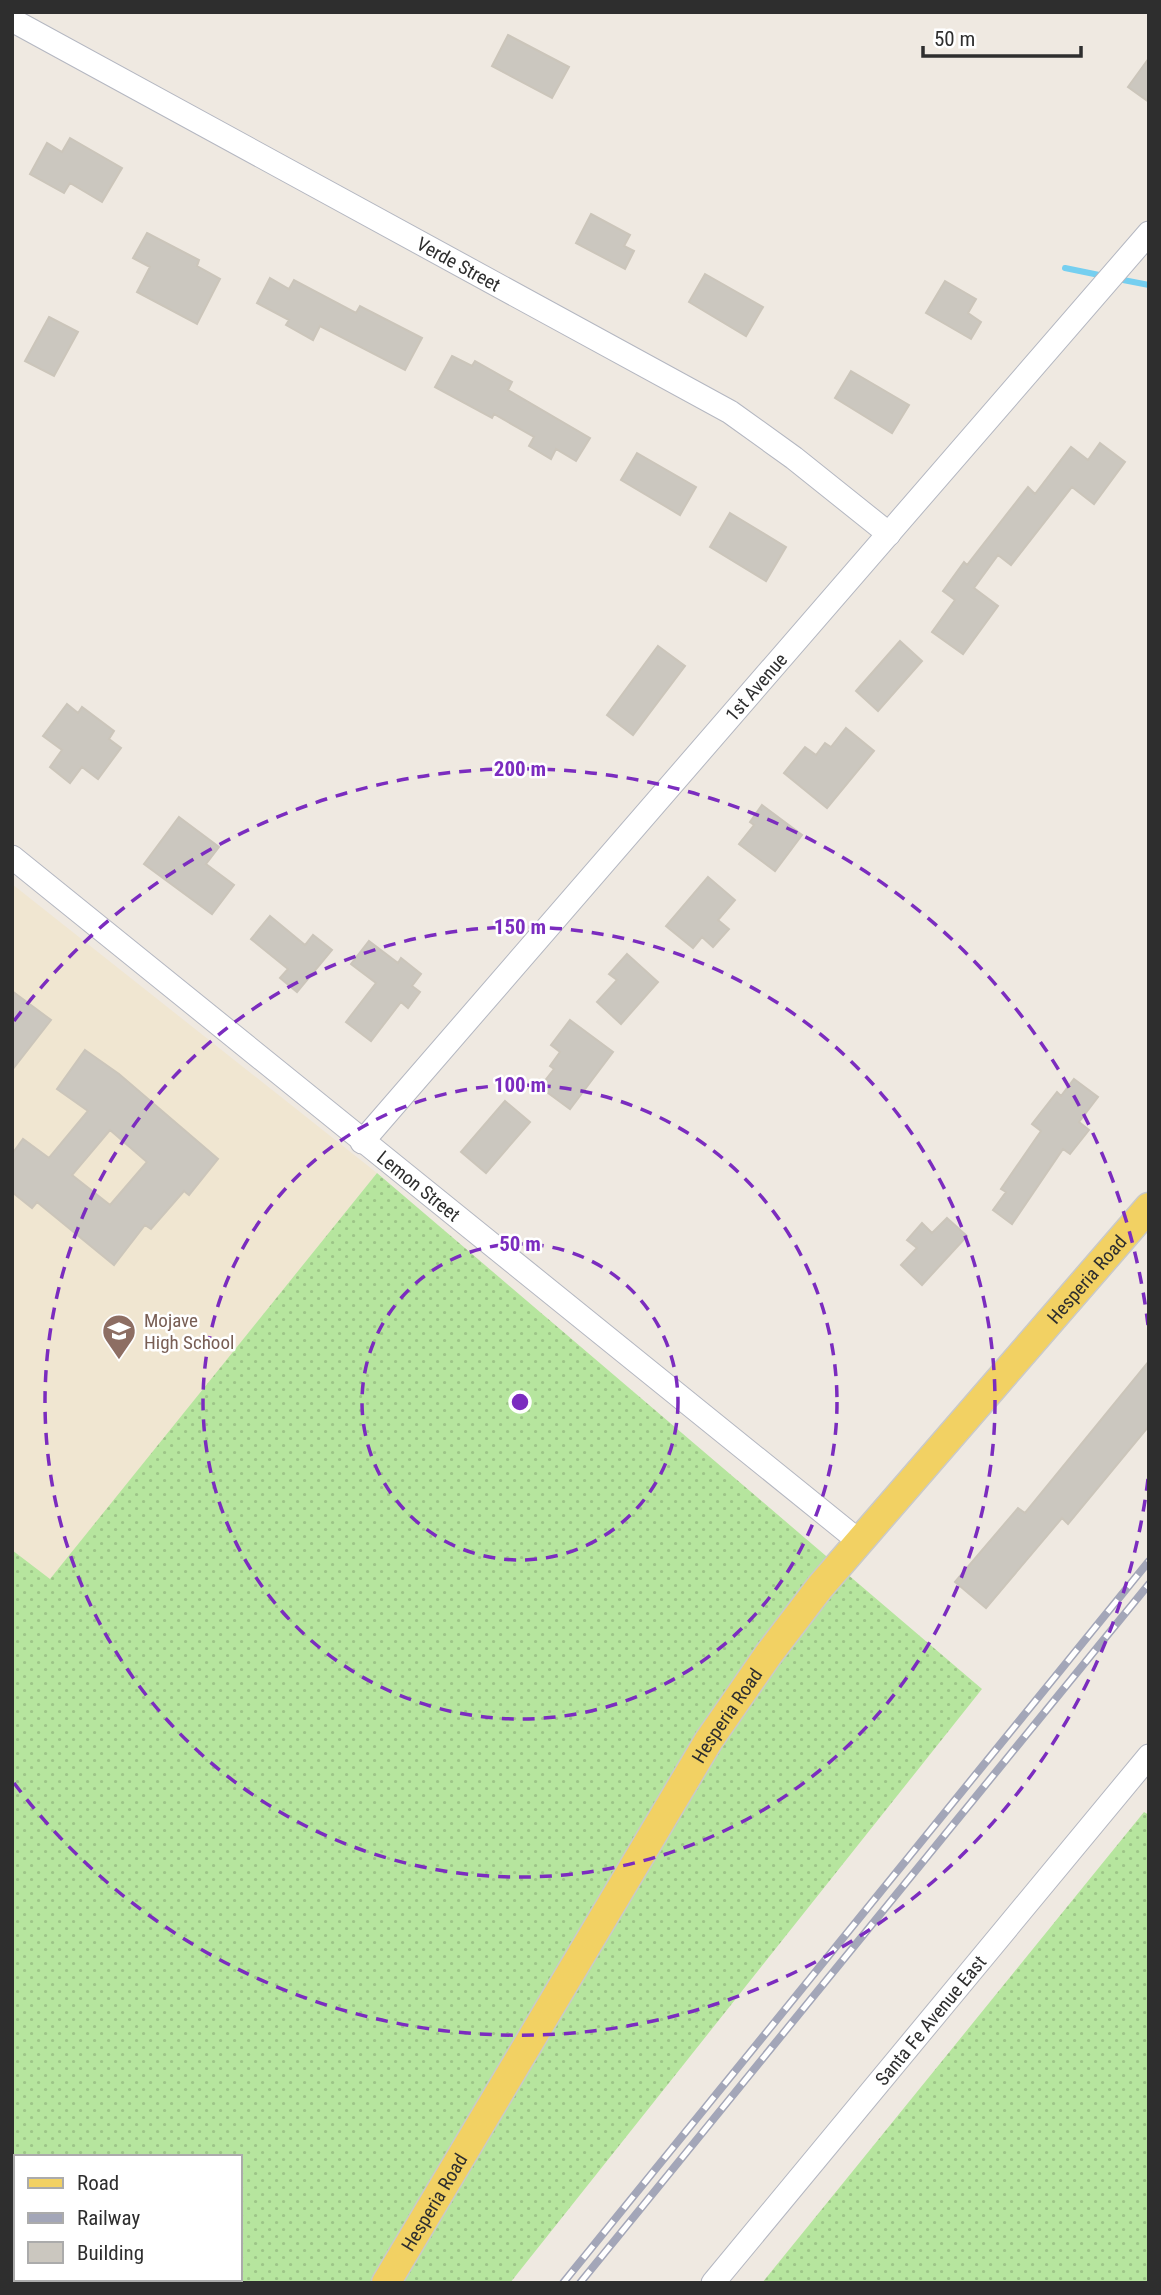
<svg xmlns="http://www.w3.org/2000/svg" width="1161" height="2295" font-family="'Roboto Condensed',sans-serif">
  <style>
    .education { fill: #f0e6d1 }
    .grass { fill: url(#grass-dots); fill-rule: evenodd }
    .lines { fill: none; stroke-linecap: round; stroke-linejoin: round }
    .stream { stroke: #75cff0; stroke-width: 6 }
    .building { fill: #cbc7bf; stroke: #cbc5ba; stroke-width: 2; fill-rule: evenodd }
    .minor-casing { stroke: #b4b7c1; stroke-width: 25 }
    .major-casing { stroke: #c9c9c9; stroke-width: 31 }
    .minor { stroke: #fff; stroke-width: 23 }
    .major { stroke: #f2d163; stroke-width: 28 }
    .rail-casing { stroke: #a3a6b8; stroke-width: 8 }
    .rail { stroke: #fff; stroke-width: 5; stroke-dasharray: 16; stroke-linecap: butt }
    .ring { fill: none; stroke: #7b2cbf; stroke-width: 3.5; stroke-dasharray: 12 9 }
    .labels { text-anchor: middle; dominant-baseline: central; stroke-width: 5; stroke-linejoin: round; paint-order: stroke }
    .street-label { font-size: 19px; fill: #2e2e2e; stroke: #fff }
    .education-label { font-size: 19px; fill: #785e54; stroke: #fff; text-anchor: start }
    .centre { fill: #7b2cbf; stroke: #fff; stroke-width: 3.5 }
    .ring-label { font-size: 21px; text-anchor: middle; font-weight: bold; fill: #7b2cbf; stroke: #fff; stroke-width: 5; stroke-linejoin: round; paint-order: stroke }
  </style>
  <defs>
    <pattern id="grass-dots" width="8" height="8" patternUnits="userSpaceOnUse" patternTransform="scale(1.75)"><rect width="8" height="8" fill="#b6e59e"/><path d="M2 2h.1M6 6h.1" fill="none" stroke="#9dc588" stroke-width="1.8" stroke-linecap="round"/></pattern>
  </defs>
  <rect width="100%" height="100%" fill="#efe9e1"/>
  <path class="education" d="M 12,884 L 377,1173 L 50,1580 L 12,1550 Z"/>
  <path class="grass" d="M 377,1173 L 982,1689 L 510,2283 L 12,2283 L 12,1550 L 50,1579 ZM 16,2157 L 240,2157 L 240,2279 L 16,2279 Z
    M 1144,1812 L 1149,1815 L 1149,2283 L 762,2283 Z"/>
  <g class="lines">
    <path class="stream" d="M 1065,268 L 1104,276
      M 1118,279 L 1149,285"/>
  </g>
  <path class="building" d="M 508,35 L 569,67 L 552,98 L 492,66 Z
    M 1149,58 L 1149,102 L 1128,87 Z
    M 70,138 L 122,168 L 102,202 L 70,183 L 64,193 L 30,174 L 47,143 L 62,152 Z
    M 591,214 L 630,235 L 624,246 L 634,251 L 625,269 L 576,243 Z
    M 147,233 L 199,260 L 197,266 L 220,279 L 197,324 L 137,292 L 150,267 L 133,258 Z
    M 705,274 L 763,307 L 746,336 L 689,302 Z
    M 270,278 L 289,289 L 294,280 L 356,313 L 360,306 L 422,338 L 405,370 L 320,326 L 313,340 L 286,325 L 289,320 L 257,303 Z
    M 945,281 L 976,299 L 968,313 L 981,322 L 971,339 L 926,313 Z
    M 49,317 L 78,332 L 54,376 L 25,361 Z
    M 452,356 L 472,366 L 475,361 L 512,382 L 508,390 L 590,438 L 576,461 L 556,449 L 551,459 L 529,446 L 534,437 L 494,414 L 492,418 L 435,387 Z
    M 851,371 L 909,405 L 892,433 L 835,398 Z
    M 1100,443 L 1125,462 L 1094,504 L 1072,487 L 1011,565 L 998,555 L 974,588 L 998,606 L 963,654 L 932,632 L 955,600 L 943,591 L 964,562 L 967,565 L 1028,487 L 1035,494 L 1071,447 L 1088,460 Z
    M 637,453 L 696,487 L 680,515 L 621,480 Z
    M 730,513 L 786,547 L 766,581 L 710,547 Z
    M 900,641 L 922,661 L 878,711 L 856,691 Z
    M 658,646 L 685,666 L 633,735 L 607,715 Z
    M 67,704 L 78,713 L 82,707 L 114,731 L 109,739 L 121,748 L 98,779 L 82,767 L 70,783 L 50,767 L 62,750 L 43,736 Z
    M 846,728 L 874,751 L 827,808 L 784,773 L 805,747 L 816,755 L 825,743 L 831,747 Z
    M 762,805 L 802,835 L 775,871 L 739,844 L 754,825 L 750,822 Z
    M 179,817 L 219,847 L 206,864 L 234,885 L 212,914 L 144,864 Z
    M 708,877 L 735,900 L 718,920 L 729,929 L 713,947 L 702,937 L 693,948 L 666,926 Z
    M 270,916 L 305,945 L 313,935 L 332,950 L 297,992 L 280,978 L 288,969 L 251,939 Z
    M 369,941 L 398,963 L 401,958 L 421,974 L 412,986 L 420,992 L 408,1008 L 401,1002 L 371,1041 L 346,1022 L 376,983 L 351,964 Z
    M 627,954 L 658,982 L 621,1024 L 597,1002 L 617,980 L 609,974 Z
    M 12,991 L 51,1020 L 12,1070 Z
    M 570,1020 L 613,1052 L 570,1109 L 540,1087 L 554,1069 L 550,1066 L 560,1052 L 551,1045 Z
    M 85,1050 L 119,1074 L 218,1159 L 189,1195 L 184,1191 L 151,1229 L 145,1225 L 114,1265 L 37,1202 L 32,1208 L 12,1192 L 12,1154 L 23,1139 L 49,1158 L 88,1111 L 57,1089 ZM 110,1130 L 147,1162 L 110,1205 L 72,1175 Z
    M 1074,1079 L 1098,1097 L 1079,1122 L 1089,1130 L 1070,1154 L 1063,1149 L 1012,1224 L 993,1210 L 1006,1192 L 1001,1189 L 1041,1131 L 1032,1124 L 1057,1092 L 1061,1096 Z
    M 505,1101 L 530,1122 L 486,1173 L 461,1152 Z
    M 947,1218 L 967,1236 L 922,1285 L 901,1265 L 917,1248 L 907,1240 L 922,1223 L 932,1233 Z
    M 1149,1361 L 1149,1426 L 1068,1524 L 1062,1518 L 986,1608 L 955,1582 L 1018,1508 L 1025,1513 Z"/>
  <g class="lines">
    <g class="minor-casing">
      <g id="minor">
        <path id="s1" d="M 12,20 L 730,412 L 794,458 L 889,534"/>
        <path id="s2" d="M 12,857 L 860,1542"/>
        <path id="s3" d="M 362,1142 L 1149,233"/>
        <path id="s4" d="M 713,2283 L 1149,1756"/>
      </g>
    </g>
    <g class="major-casing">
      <g id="major">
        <path id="s5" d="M 386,2283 L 709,1740 L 768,1655 L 820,1587 L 1149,1207"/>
      </g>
    </g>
    <use href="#minor" class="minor"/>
    <use href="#major" class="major"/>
    <g class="rail-casing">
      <path id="rail" d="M 563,2283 L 1149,1561
        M 580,2283 L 1149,1584"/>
    </g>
    <use href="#rail" class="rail"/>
  </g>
  <g class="ring">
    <circle cx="520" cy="1402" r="158"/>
    <circle cx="520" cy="1402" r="317"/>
    <circle cx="520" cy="1402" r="475"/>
    <path d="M1148 1479A633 633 0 0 1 14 1783M14 1021A633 633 0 0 1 1148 1325"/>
  </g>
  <defs>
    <g id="school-pin" transform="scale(1.75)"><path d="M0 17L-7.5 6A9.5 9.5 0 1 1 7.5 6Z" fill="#8d6e63" stroke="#fff"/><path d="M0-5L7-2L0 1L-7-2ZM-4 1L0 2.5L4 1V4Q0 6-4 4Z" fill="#fff"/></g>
  </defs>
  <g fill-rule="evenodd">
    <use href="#school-pin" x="119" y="1331"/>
  </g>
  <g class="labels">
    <g class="street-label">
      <text stroke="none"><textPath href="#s1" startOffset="509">Verde Street</textPath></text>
      <text stroke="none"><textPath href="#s3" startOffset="602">1st Avenue</textPath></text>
      <text stroke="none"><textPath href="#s2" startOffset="523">Lemon Street</textPath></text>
      <text stroke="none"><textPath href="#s5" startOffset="1228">Hesperia Road</textPath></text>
      <text stroke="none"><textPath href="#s5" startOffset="662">Hesperia Road</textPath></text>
      <text stroke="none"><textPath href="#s4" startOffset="341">Santa Fe Avenue East</textPath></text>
      <text stroke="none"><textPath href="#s5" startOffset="94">Hesperia Road</textPath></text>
    </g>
    <g class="education-label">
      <text x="144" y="1320">Mojave<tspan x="144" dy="22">High School</tspan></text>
    </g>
  </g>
  <circle cx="520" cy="1402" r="10" class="centre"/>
  <g class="ring-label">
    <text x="520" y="776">200 m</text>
    <text x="520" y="934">150 m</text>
    <text x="520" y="1092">100 m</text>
    <text x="520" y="1251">50 m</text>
  </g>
  <rect width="1161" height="2295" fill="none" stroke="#2e2e2e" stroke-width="28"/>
  <rect x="14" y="2155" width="228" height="126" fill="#ffffff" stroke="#ababab" stroke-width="2"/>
  <rect x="28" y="2178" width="35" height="10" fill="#f2d163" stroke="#ababab" stroke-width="2"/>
  <text x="77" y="2190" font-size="21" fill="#2e2e2e">Road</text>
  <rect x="28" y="2213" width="35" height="10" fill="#a3a6b8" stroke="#ababab" stroke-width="2"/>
  <text x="77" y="2225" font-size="21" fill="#2e2e2e">Railway</text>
  <rect x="28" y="2242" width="35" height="21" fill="#cbc7bf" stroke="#ababab" stroke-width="2"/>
  <text x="77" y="2260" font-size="21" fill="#2e2e2e">Building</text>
  <path d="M923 46v10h158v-10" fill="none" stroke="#2e2e2e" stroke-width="3.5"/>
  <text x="934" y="46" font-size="21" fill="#2e2e2e" stroke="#ffffff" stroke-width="5" paint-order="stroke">50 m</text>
</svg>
